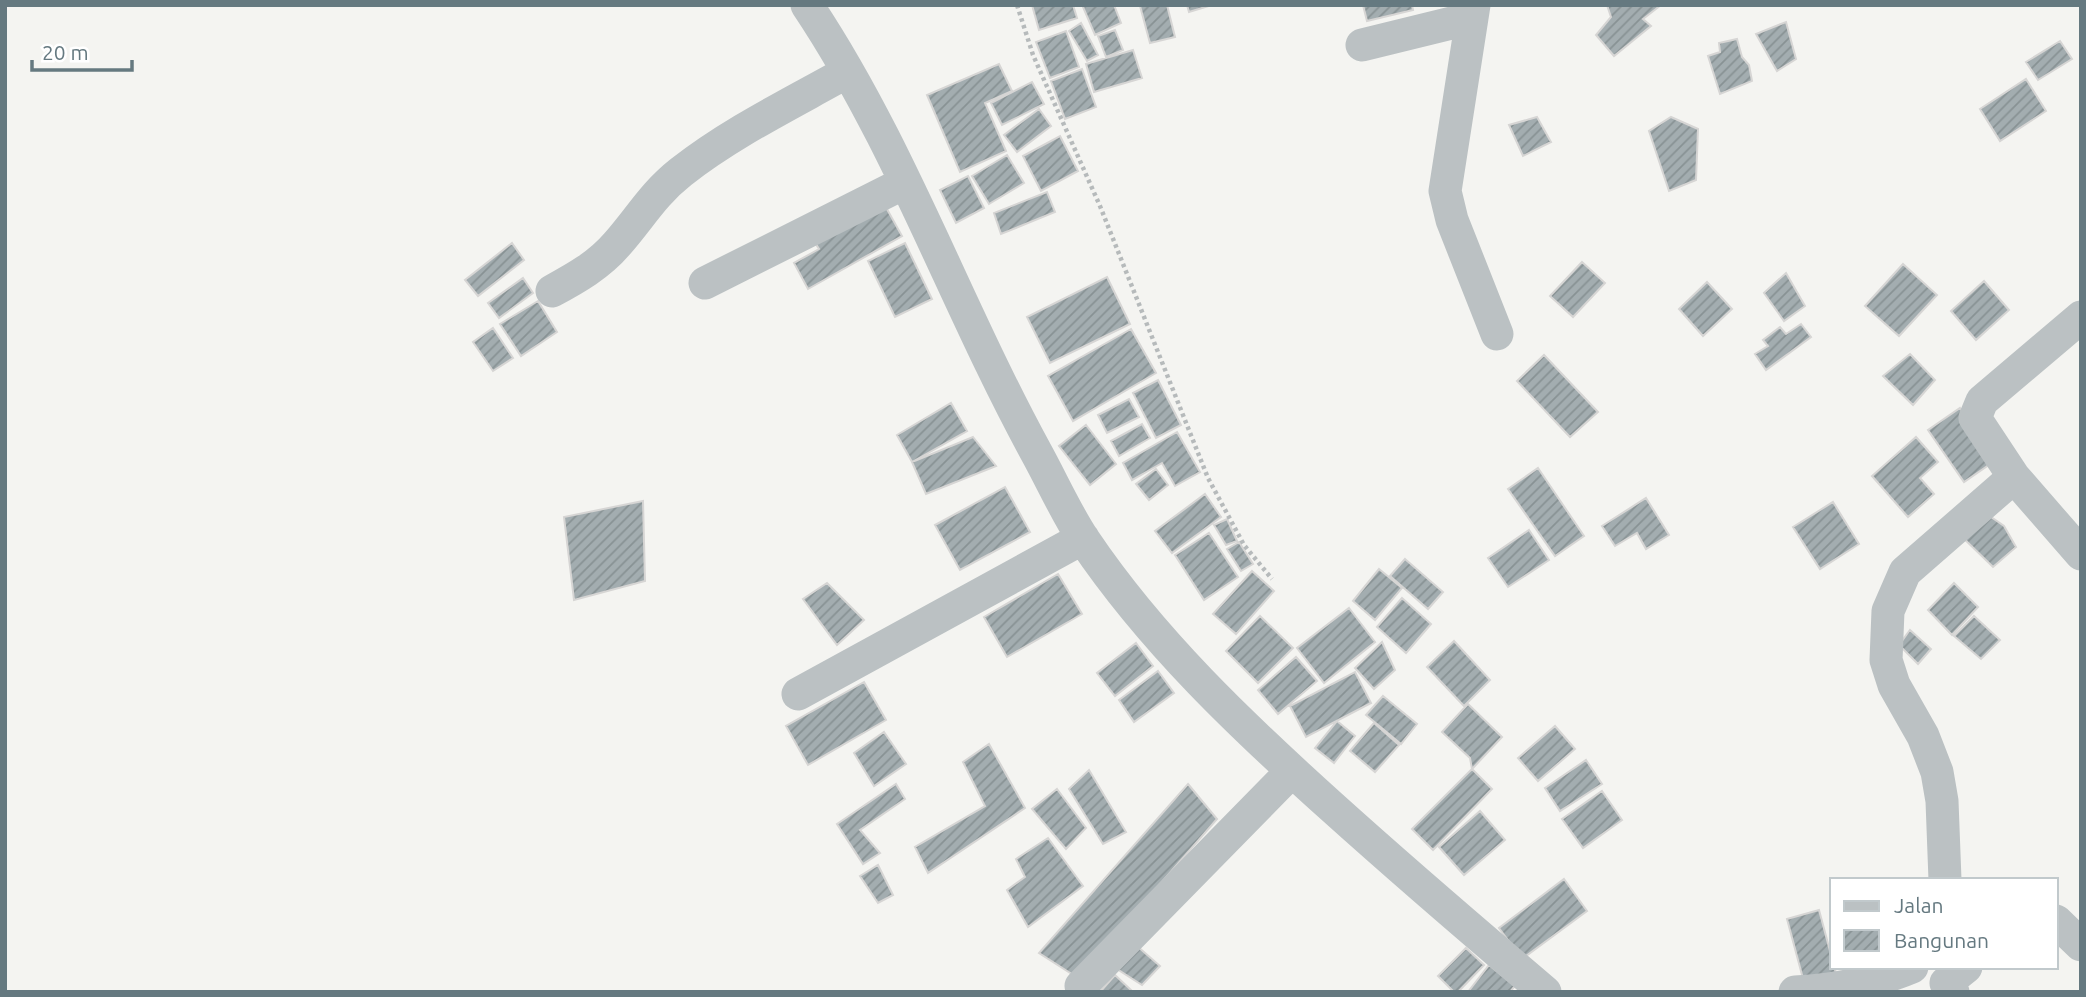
<svg xmlns="http://www.w3.org/2000/svg" width="2086" height="997" font-family="Ubuntu,sans-serif">
  <style>
    .building { fill: url(#building-hatch); stroke: #d6d5d4; stroke-width: 2 }
    .lines { fill: none; stroke-linecap: round; stroke-linejoin: round }
    .path { stroke: #b6babb; stroke-width: 4.5; stroke-dasharray: 3.5 3.5; stroke-linecap: butt }
    .minor { stroke: #bbc1c3; stroke-width: 33 }
  </style>
  <defs>
    <pattern id="building-hatch" width="6" height="6" patternUnits="userSpaceOnUse" patternTransform="scale(1.75)"><rect width="6" height="6" fill="#a3adb0"/><path d="M-1 1l2-2M0 6l6-6M5 7l2-2" fill="none" stroke="#889294"/></pattern>
  </defs>
  <rect width="100%" height="100%" fill="#f4f4f1"/>
  <path class="building" d="M 1032,5 L 1073,5 L 1077,18 L 1039,30 Z
    M 1087,5 L 1114,5 L 1121,23 L 1095,35 L 1083,7 Z
    M 1167,5 L 1175,37 L 1150,43 L 1140,6 Z
    M 1187,5 L 1212,5 L 1189,12 Z
    M 1363,5 L 1412,5 L 1413,10 L 1367,21 Z
    M 1607,5 L 1661,5 L 1643,19 L 1651,26 L 1614,56 L 1596,35 L 1611,17 Z
    M 1786,22 L 1796,59 L 1777,71 L 1756,34 Z
    M 1081,23 L 1098,55 L 1087,61 L 1069,31 Z
    M 1115,30 L 1123,50 L 1106,57 L 1098,36 Z
    M 1066,31 L 1079,67 L 1050,78 L 1036,42 Z
    M 1737,39 L 1742,57 L 1749,65 L 1752,81 L 1720,94 L 1708,56 L 1720,52 L 1719,43 Z
    M 2060,41 L 2072,59 L 2038,80 L 2026,62 Z
    M 1133,50 L 1142,78 L 1094,92 L 1086,64 Z
    M 999,64 L 1012,91 L 985,103 L 1006,151 L 960,172 L 927,95 Z
    M 1082,69 L 1096,107 L 1065,119 L 1051,81 Z
    M 2026,79 L 2046,111 L 2000,141 L 1980,109 Z
    M 1032,82 L 1044,104 L 1002,125 L 991,103 Z
    M 1039,109 L 1051,126 L 1017,152 L 1004,135 Z
    M 1537,117 L 1551,142 L 1523,156 L 1509,125 Z
    M 1671,117 L 1698,129 L 1696,180 L 1669,191 L 1649,131 Z
    M 1060,136 L 1078,171 L 1041,191 L 1023,156 Z
    M 1007,155 L 1024,183 L 989,204 L 972,176 Z
    M 968,176 L 984,208 L 956,223 L 940,190 Z
    M 1047,192 L 1055,212 L 1001,234 L 994,213 Z
    M 883,202 L 902,236 L 808,289 L 794,263 L 819,249 L 814,241 Z
    M 512,243 L 524,260 L 478,296 L 465,280 Z
    M 905,243 L 932,299 L 895,317 L 868,261 Z
    M 1582,262 L 1605,283 L 1573,317 L 1550,296 Z
    M 1903,264 L 1937,295 L 1899,336 L 1865,306 Z
    M 1786,273 L 1805,306 L 1784,321 L 1764,293 Z
    M 1107,277 L 1130,324 L 1050,363 L 1027,317 Z
    M 523,278 L 533,293 L 499,318 L 488,303 Z
    M 1984,281 L 2009,310 L 1976,340 L 1951,311 Z
    M 1707,282 L 1732,309 L 1703,336 L 1679,309 Z
    M 538,301 L 557,332 L 521,356 L 500,324 Z
    M 1801,324 L 1811,337 L 1766,370 L 1755,354 L 1768,346 L 1763,340 L 1780,327 L 1786,334 Z
    M 493,328 L 513,358 L 493,371 L 473,342 Z
    M 1131,329 L 1156,373 L 1073,421 L 1048,376 Z
    M 1910,354 L 1935,380 L 1913,405 L 1883,376 Z
    M 1544,355 L 1598,412 L 1570,437 L 1517,381 Z
    M 1158,380 L 1181,425 L 1156,438 L 1133,393 Z
    M 1129,399 L 1139,417 L 1107,433 L 1098,415 Z
    M 951,403 L 967,431 L 912,462 L 897,435 Z
    M 1960,408 L 1996,460 L 1964,482 L 1928,430 Z
    M 1142,424 L 1150,438 L 1119,456 L 1111,441 Z
    M 1086,425 L 1116,464 L 1090,485 L 1059,446 Z
    M 1177,432 L 1200,472 L 1175,486 L 1162,463 L 1132,480 L 1123,463 Z
    M 973,437 L 996,466 L 926,494 L 912,462 Z
    M 1916,437 L 1938,462 L 1920,478 L 1934,494 L 1908,517 L 1872,476 Z
    M 1538,468 L 1584,536 L 1555,556 L 1508,489 Z
    M 1156,469 L 1168,485 L 1149,500 L 1136,484 Z
    M 1005,487 L 1030,532 L 960,570 L 935,525 Z
    M 1205,494 L 1221,517 L 1172,553 L 1155,531 Z
    M 1646,498 L 1669,535 L 1646,549 L 1637,533 L 1615,546 L 1602,526 Z
    M 643,501 L 645,581 L 574,600 L 564,517 Z
    M 1833,502 L 1859,544 L 1820,569 L 1793,527 Z
    M 1981,510 L 2004,526 L 2016,547 L 1993,567 L 1958,533 Z
    M 1227,519 L 1237,541 L 1226,545 L 1214,525 Z
    M 1529,530 L 1549,560 L 1508,587 L 1488,558 Z
    M 1209,533 L 1238,577 L 1204,600 L 1175,555 Z
    M 1239,542 L 1253,564 L 1241,571 L 1227,549 Z
    M 1405,559 L 1443,592 L 1428,609 L 1390,576 Z
    M 1379,569 L 1402,588 L 1375,620 L 1353,601 Z
    M 1252,571 L 1274,591 L 1236,634 L 1213,614 Z
    M 1058,574 L 1082,614 L 1007,657 L 984,617 Z
    M 827,583 L 864,620 L 837,645 L 803,599 Z
    M 1954,583 L 1978,607 L 1952,635 L 1928,610 Z
    M 1402,598 L 1431,624 L 1406,653 L 1377,627 Z
    M 1349,608 L 1375,642 L 1324,683 L 1297,648 Z
    M 1260,616 L 1293,648 L 1258,683 L 1226,651 Z
    M 1974,616 L 2000,640 L 1981,659 L 1954,636 Z
    M 1910,630 L 1931,649 L 1918,664 L 1899,645 Z
    M 1454,641 L 1490,680 L 1464,706 L 1427,667 Z
    M 1382,642 L 1395,670 L 1374,689 L 1355,668 Z
    M 1136,643 L 1153,666 L 1115,696 L 1097,673 Z
    M 1296,657 L 1317,681 L 1278,714 L 1258,690 Z
    M 1158,671 L 1174,693 L 1134,722 L 1119,700 Z
    M 1355,672 L 1371,703 L 1306,737 L 1290,706 Z
    M 864,682 L 886,720 L 808,765 L 786,726 Z
    M 1383,696 L 1417,724 L 1401,744 L 1366,715 Z
    M 1468,704 L 1502,737 L 1472,769 L 1470,758 L 1442,732 Z
    M 1337,721 L 1355,736 L 1334,763 L 1315,748 Z
    M 1374,723 L 1399,745 L 1375,772 L 1350,751 Z
    M 1555,726 L 1575,749 L 1538,781 L 1518,758 Z
    M 884,732 L 906,764 L 874,786 L 854,753 Z
    M 989,744 L 1025,808 L 928,873 L 915,847 L 985,806 L 963,762 Z
    M 1586,760 L 1602,784 L 1560,811 L 1545,788 Z
    M 1472,769 L 1492,789 L 1433,850 L 1412,829 Z
    M 1089,770 L 1126,832 L 1103,844 L 1069,789 Z
    M 896,784 L 905,799 L 860,830 L 880,853 L 863,864 L 837,824 Z
    M 1188,784 L 1217,819 L 1078,978 L 1039,953 Z
    M 1057,789 L 1086,828 L 1066,849 L 1032,809 Z
    M 1602,791 L 1622,820 L 1583,848 L 1562,819 Z
    M 1480,811 L 1505,840 L 1464,875 L 1439,847 Z
    M 1048,838 L 1083,886 L 1028,927 L 1007,890 L 1025,877 L 1016,859 Z
    M 878,865 L 893,895 L 878,903 L 860,876 Z
    M 1564,879 L 1587,911 L 1522,959 L 1499,928 Z
    M 1819,910 L 1837,977 L 1805,986 L 1787,919 Z
    M 1137,946 L 1160,966 L 1142,985 L 1117,969 Z
    M 1466,948 L 1484,965 L 1458,992 L 1454,992 L 1438,976 Z
    M 1489,965 L 1515,986 L 1510,992 L 1468,992 Z
    M 1115,975 L 1132,991 L 1131,992 L 1100,992 Z"/>
  <g class="lines">
    <path class="path" d="M 1017,5 L 1033,55 L 1100,206 L 1208,478 L 1244,545 L 1272,579"/>
    <path class="minor" d="M 807,5 C 900,144 956,306 1036,452 C 1052,481 1066,513 1084,540 C 1152,641 1242,726 1332,807 C 1402,870 1473,931 1545,992
      M 1474,5 L 1445,191 L 1452,220 L 1497,334
      M 1362,45 L 1472,18
      M 705,283 L 904,183
      M 552,291 C 576,278 599,265 617,244 C 640,218 653,194 681,172 C 732,132 792,103 847,72
      M 2081,317 L 1982,401 L 1975,418 L 2014,477 L 2081,554
      M 798,694 L 1083,538
      M 1945,880 L 1942,801 L 1937,772 L 1923,736 L 1894,685 L 1886,660 L 1888,611 L 1905,572 L 2014,477
      M 2056,921 L 2081,945
      M 1081,986 L 1292,771
      M 1795,992 C 1835,990 1874,983 1912,967
      M 1953,992 L 1946,983 L 1966,967"/>
  </g>
  <rect width="2086" height="997" fill="none" stroke="#657980" stroke-width="14"/>
  <rect x="1830" y="878" width="228" height="91" fill="#ffffff" stroke="#c1c9cc" stroke-width="2"/>
  <rect x="1844" y="901" width="35" height="10" fill="#bbc1c3" stroke="#c1c9cc" stroke-width="2"/>
  <text x="1894" y="913" font-size="21" fill="#657980">Jalan</text>
  <rect x="1844" y="930" width="35" height="21" fill="url(#building-hatch)" stroke="#c1c9cc" stroke-width="2"/>
  <text x="1894" y="948" font-size="21" fill="#657980">Bangunan</text>
  <path d="M32 60v10h100v-10" fill="none" stroke="#657980" stroke-width="3.5"/>
  <text x="42" y="60" font-size="21" fill="#657980" stroke="#ffffff" stroke-width="5" paint-order="stroke">20 m</text>
</svg>
